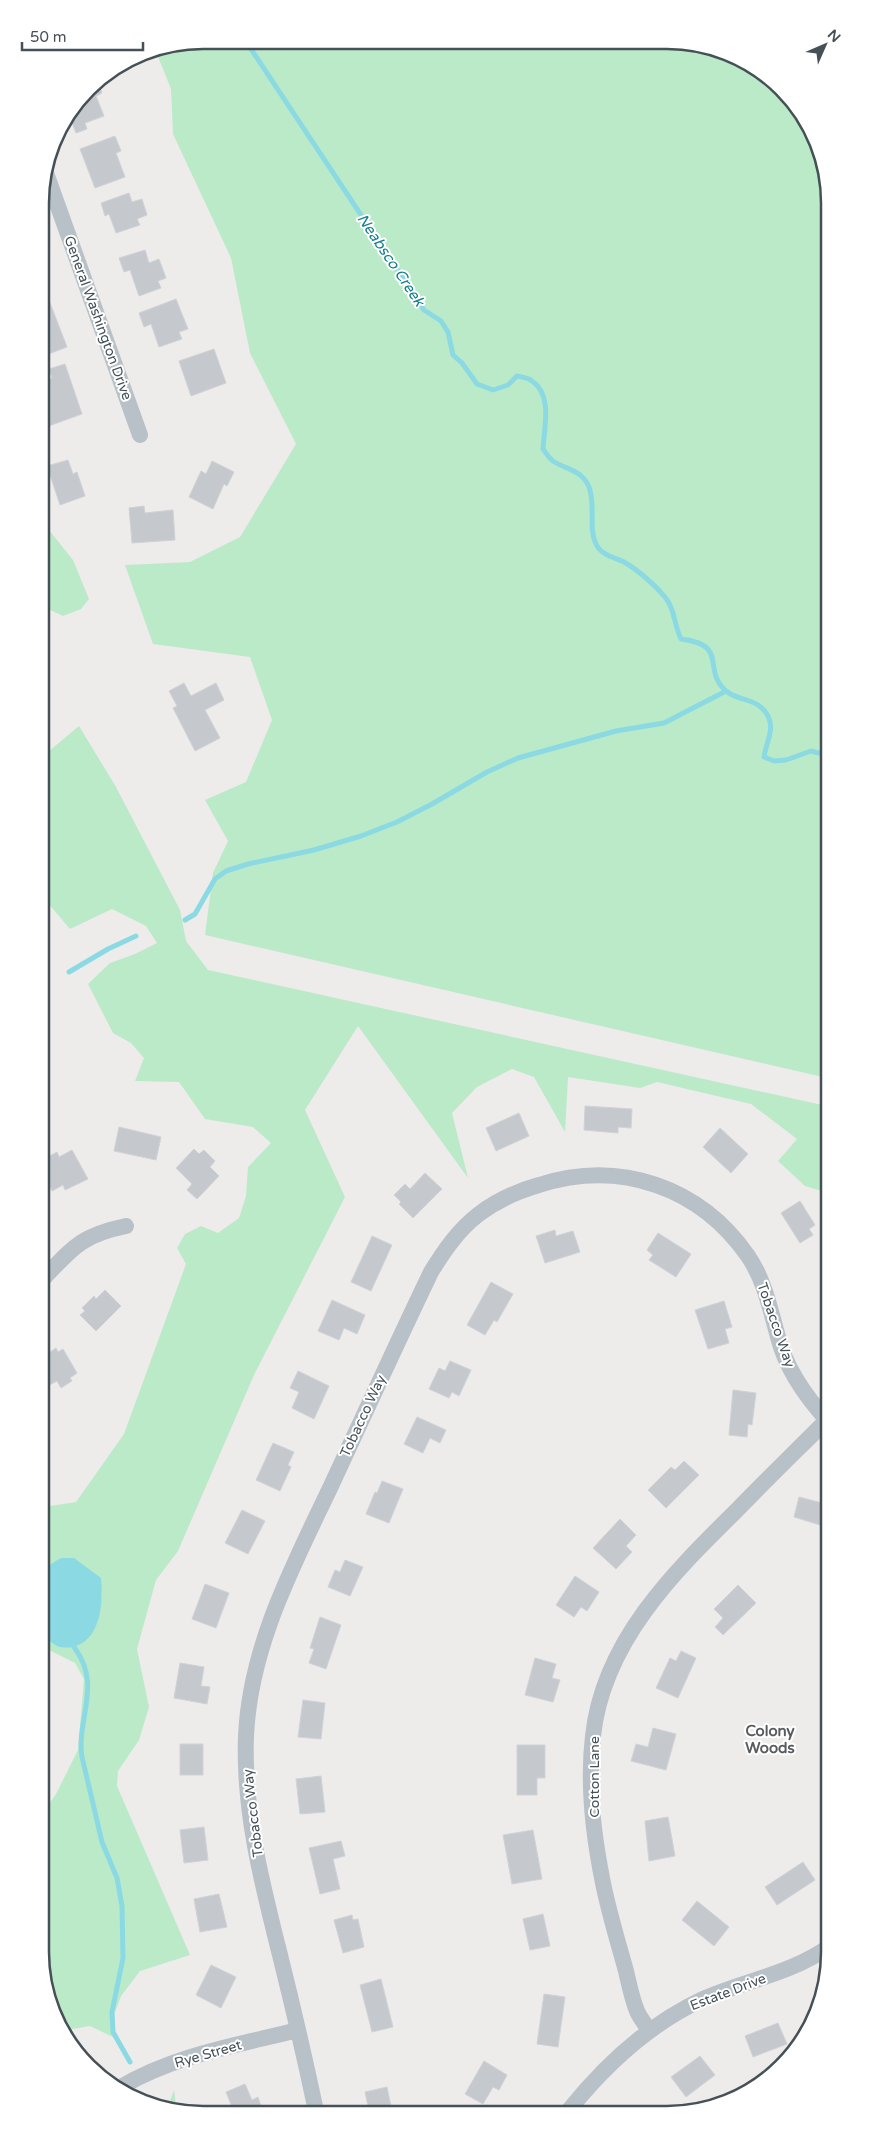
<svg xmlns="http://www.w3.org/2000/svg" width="870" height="2155" font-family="'Varela Round',sans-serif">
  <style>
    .green { fill: #bbeac8 }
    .water { fill: #8bdae3 }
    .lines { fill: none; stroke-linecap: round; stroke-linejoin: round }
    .stream { stroke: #8bdae3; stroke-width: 5 }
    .building { fill: #c5c9ce; stroke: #cfd2d6 }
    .minor { stroke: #b7c1c7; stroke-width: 16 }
    .labels { text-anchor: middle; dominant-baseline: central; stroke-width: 4; stroke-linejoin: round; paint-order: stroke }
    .street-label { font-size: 14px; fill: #455057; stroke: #fff }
    .water-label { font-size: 15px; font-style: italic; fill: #167e8a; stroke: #fff }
    .neighbourhood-label { font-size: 15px; font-weight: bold; fill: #585c5f; stroke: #fff }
    .rim { fill: none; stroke: #455057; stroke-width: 2.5 }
  </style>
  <rect width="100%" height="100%" fill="#eeebeb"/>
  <path class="green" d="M 203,40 L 698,43 L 775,81 L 808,121 L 825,161 L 827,1078 L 205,935 L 213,873 L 228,841 L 205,800 L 246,782 L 272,720 L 250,657 L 153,644 L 125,565 L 190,562 L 240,537 L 296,444 L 250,353 L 231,258 L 173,134 L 171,89 L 155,49 Z
    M 41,520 L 73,560 L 89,599 L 81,609 L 63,616 L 42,606 Z
    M 79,726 L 116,787 L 180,910 L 186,941 L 208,970 L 827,1106 L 827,1196 L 825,1192 L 805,1186 L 778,1161 L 797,1139 L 751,1104 L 657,1082 L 640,1088 L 568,1077 L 565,1132 L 534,1077 L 512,1069 L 477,1087 L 452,1113 L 468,1178 L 358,1026 L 305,1110 L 345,1197 L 254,1375 L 178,1551 L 156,1580 L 137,1649 L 149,1707 L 139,1740 L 118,1771 L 117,1786 L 190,1955 L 140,1971 L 121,1996 L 112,2020 L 117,2039 L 90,2026 L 61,2031 L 45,1994 L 45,1810 L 56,1794 L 78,1750 L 84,1679 L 75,1663 L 45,1648 L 44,1637 L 58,1646 L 97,1624 L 102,1593 L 51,1564 L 44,1570 L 44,1507 L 76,1502 L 124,1434 L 186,1264 L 177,1248 L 185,1234 L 201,1226 L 218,1233 L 239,1218 L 246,1196 L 248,1167 L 271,1143 L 253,1127 L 205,1119 L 179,1082 L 135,1081 L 144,1058 L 131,1043 L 113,1033 L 88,984 L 110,963 L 135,954 L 157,943 L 146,926 L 112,909 L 70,929 L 42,896 L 42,745 L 48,752 Z
    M 174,2090 L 177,2112 L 172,2112 L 161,2107 L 168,2107 Z"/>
  <path class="water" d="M 61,1558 L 74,1558 L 101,1578 C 103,1601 102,1637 76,1646 C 72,1648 62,1648 57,1646 C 53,1644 48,1639 44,1637 L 44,1570 L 51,1564 Z"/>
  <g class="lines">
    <path class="stream" d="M 245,40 L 424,310 L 441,321 L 448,332 L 453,355 L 462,363 L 477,384 L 493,390 L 508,385 L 517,376 C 521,377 529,378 532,381 C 553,395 544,428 543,449 C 546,453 549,458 553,461 C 567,470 582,470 589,487 C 596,505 588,528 596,544 C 601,555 613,557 624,562 C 638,570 655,585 665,597 C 675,609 674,625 681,639 C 730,645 701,669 726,691 C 739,702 758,697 768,716 C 775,729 766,743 764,757 L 774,761 L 786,760 L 811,751 L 826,755
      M 185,920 L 195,914 L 215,879 L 226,871 L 248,864 L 314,850 L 361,836 L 397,822 L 432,804 L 487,772 L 518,758 L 616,731 L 664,723 L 726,691
      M 69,972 L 108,949 L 136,936
      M 74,1647 C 103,1685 76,1719 82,1757 L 102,1842 L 117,1878 L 122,1906 L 123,1958 L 112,2012 L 113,2032 L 130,2062
      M 150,2098 L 151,2102"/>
  </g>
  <path class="building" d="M 97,80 L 102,93 L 96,96 L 104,116 L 85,123 L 87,129 L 76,133 L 69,115 Z
    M 115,136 L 121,151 L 116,153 L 125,177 L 95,188 L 80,149 Z
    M 129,193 L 132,202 L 142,199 L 147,215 L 137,219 L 140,225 L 116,233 L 109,214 L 105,216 L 101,203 Z
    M 145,250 L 149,263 L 159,259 L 166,278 L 158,281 L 161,288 L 139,296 L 130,270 L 124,272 L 119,258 Z
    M 47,295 L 67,347 L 41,357 L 41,298 Z
    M 176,299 L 188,329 L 179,332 L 182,339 L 159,347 L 151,324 L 144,327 L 139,313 Z
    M 214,349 L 226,383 L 191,396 L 179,361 Z
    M 65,364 L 82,414 L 46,427 L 41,414 L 41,382 L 52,378 L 49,369 Z
    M 68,460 L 73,474 L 77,472 L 85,496 L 60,505 L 47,466 Z
    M 212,461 L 234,472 L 227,486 L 224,484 L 213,509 L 189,497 L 201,471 L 206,474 Z
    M 144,506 L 145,513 L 173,510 L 175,540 L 132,543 L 129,508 Z
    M 184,683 L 191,696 L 216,683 L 224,700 L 205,710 L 220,738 L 195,751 L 173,708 L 177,706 L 169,691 Z
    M 585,1106 L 632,1109 L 631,1128 L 618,1127 L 618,1133 L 584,1130 Z
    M 519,1113 L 529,1136 L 496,1151 L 486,1128 Z
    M 119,1127 L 161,1137 L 156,1160 L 114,1151 Z
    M 720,1128 L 748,1154 L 731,1173 L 703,1147 Z
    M 194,1149 L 199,1154 L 204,1150 L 215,1161 L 210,1167 L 219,1176 L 197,1199 L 187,1190 L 192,1184 L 176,1168 Z
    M 72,1150 L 88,1179 L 65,1190 L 63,1185 L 52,1191 L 43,1173 L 43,1164 L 45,1163 L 44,1159 L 57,1152 L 59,1157 Z
    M 425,1173 L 442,1189 L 413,1218 L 399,1204 L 401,1202 L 394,1195 L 405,1184 L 410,1189 Z
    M 800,1201 L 815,1225 L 809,1229 L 813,1235 L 800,1243 L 781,1213 Z
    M 555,1230 L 556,1236 L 573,1231 L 580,1252 L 545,1263 L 536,1236 Z
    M 658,1233 L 691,1254 L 676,1277 L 649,1260 L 653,1255 L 647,1250 Z
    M 372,1236 L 392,1245 L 371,1291 L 351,1282 Z
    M 491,1282 L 513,1294 L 497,1322 L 494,1320 L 485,1335 L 467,1325 Z
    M 105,1290 L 121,1306 L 96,1331 L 80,1315 L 85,1311 L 82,1308 L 94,1296 L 96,1299 Z
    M 332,1300 L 365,1315 L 357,1334 L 344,1328 L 339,1340 L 318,1331 Z
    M 724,1301 L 732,1327 L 725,1329 L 729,1343 L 708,1349 L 695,1310 Z
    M 56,1348 L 58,1352 L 63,1349 L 77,1373 L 70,1378 L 72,1381 L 61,1388 L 57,1381 L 44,1388 L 44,1356 Z
    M 450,1361 L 471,1370 L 459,1396 L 452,1392 L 449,1398 L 429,1389 L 439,1368 L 445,1371 Z
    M 298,1371 L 329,1386 L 314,1419 L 292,1408 L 299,1392 L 290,1388 Z
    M 733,1390 L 756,1393 L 752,1425 L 748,1424 L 747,1437 L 729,1435 Z
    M 417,1417 L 446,1430 L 440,1443 L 430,1438 L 423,1453 L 404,1444 Z
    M 273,1443 L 294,1452 L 288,1465 L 291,1467 L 280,1491 L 256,1480 Z
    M 684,1461 L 699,1475 L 666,1508 L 648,1490 L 671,1467 L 675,1470 Z
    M 382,1481 L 403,1489 L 389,1523 L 366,1514 L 375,1492 L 377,1493 Z
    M 799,1497 L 826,1504 L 828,1501 L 828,1524 L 821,1522 L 820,1525 L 794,1517 Z
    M 242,1510 L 265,1521 L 248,1554 L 225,1543 Z
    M 620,1519 L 636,1535 L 626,1546 L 632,1552 L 616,1569 L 593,1548 Z
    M 345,1560 L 363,1567 L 350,1596 L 328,1587 L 335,1570 L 340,1572 Z
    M 575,1576 L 599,1592 L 587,1611 L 581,1607 L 574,1617 L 556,1605 Z
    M 205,1584 L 229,1593 L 216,1628 L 192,1619 Z
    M 738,1585 L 756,1603 L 723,1635 L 715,1627 L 723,1618 L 714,1609 Z
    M 320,1617 L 341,1625 L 326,1669 L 309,1663 L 314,1649 L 310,1648 Z
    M 681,1651 L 696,1658 L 678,1698 L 656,1688 L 670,1658 L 676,1661 Z
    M 535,1658 L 556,1664 L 552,1678 L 560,1680 L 553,1702 L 525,1695 Z
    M 180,1663 L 204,1667 L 201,1686 L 210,1687 L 207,1704 L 174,1698 Z
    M 303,1700 L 325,1703 L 321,1739 L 298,1737 Z
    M 653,1728 L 676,1734 L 666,1770 L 631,1761 L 636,1744 L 648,1747 Z
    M 180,1744 L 203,1744 L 203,1775 L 180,1775 Z
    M 517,1745 L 545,1745 L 545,1778 L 537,1778 L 537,1795 L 517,1795 Z
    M 321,1776 L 325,1812 L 300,1814 L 296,1779 Z
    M 668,1817 L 675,1856 L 649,1861 L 645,1821 Z
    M 204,1827 L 208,1860 L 184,1863 L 180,1830 Z
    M 533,1830 L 542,1879 L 512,1884 L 503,1835 Z
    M 341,1841 L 345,1856 L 333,1859 L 340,1889 L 320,1894 L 309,1848 Z
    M 803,1862 L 815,1880 L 777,1905 L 765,1887 Z
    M 219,1894 L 227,1927 L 200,1932 L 194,1899 Z
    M 697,1901 L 729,1927 L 714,1946 L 682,1920 Z
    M 543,1914 L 550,1946 L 530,1950 L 523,1919 Z
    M 352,1915 L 353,1920 L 358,1919 L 364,1947 L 343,1953 L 334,1920 Z
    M 211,1965 L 236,1977 L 221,2008 L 196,1995 Z
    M 381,1979 L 393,2027 L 372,2032 L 360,1985 Z
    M 544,1994 L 565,1997 L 558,2047 L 537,2044 Z
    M 778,2023 L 787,2044 L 753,2057 L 745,2036 Z
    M 700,2056 L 715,2075 L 686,2097 L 671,2077 Z
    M 484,2061 L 507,2075 L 499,2090 L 493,2087 L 483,2104 L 465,2094 Z
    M 245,2084 L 252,2100 L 258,2097 L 263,2112 L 234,2112 L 226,2092 Z
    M 387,2087 L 392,2111 L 369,2111 L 365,2092 Z"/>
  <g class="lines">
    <path class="minor" d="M 46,173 L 140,435
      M 43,1279 C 73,1247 82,1235 126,1226
      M 649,2030 C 645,2024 640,2018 637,2011 C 632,1999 629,1984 626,1971 C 618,1942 609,1913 603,1883 C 593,1834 587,1785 593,1736 C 603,1642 673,1573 736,1511 C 766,1480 797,1450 827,1420
      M 121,2087 C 175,2055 238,2045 298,2030
      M 569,2110 C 606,2064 649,2024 703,1999 C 746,1980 791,1974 830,1946
      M 316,2111 C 305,2059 293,2007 280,1955 C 262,1884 243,1810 246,1736 C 250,1646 293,1566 331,1486 C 364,1415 397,1343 431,1272 C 444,1251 458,1230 479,1214 C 496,1201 518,1191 539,1185 C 620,1159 700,1187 748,1256 C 765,1281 770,1309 778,1337 C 786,1369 806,1397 828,1421"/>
  </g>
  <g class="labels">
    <g class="street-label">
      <text transform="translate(98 318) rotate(70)">General Washington Drive</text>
      <text transform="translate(776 1325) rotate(71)">Tobacco Way</text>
      <text transform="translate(363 1416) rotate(-65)">Tobacco Way</text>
      <text transform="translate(594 1777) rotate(-90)">Cotton Lane</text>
      <text transform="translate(253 1813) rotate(-97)">Tobacco Way</text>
      <text transform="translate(728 1992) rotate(-21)">Estate Drive</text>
      <text transform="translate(208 2054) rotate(-16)">Rye Street</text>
    </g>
    <g class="water-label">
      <text transform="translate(391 260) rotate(56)">Neabsco Creek</text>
    </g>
    <g class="neighbourhood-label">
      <text x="770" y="1731">Colony<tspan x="770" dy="17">Woods</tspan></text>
    </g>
  </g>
  <path d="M0 0H870V2155H0ZM203 49H667A154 154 0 0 1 821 203V1952A154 154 0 0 1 667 2106H203A154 154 0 0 1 49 1952V203A154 154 0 0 1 203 49Z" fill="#fff" fill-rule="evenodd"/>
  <path class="rim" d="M203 49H667A154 154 0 0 1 821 203V1952A154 154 0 0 1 667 2106H203A154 154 0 0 1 49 1952V203A154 154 0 0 1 203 49Z"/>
  <g transform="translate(825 45) rotate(45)" stroke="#ffffff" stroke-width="4" paint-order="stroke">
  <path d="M0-4L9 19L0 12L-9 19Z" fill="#455057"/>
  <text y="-8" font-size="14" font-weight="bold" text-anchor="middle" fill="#455057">N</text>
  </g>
  <path d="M22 42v8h121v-8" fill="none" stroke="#455057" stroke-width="2.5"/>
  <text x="30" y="42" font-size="15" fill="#455057" stroke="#ffffff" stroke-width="4" paint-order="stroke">50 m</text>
</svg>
